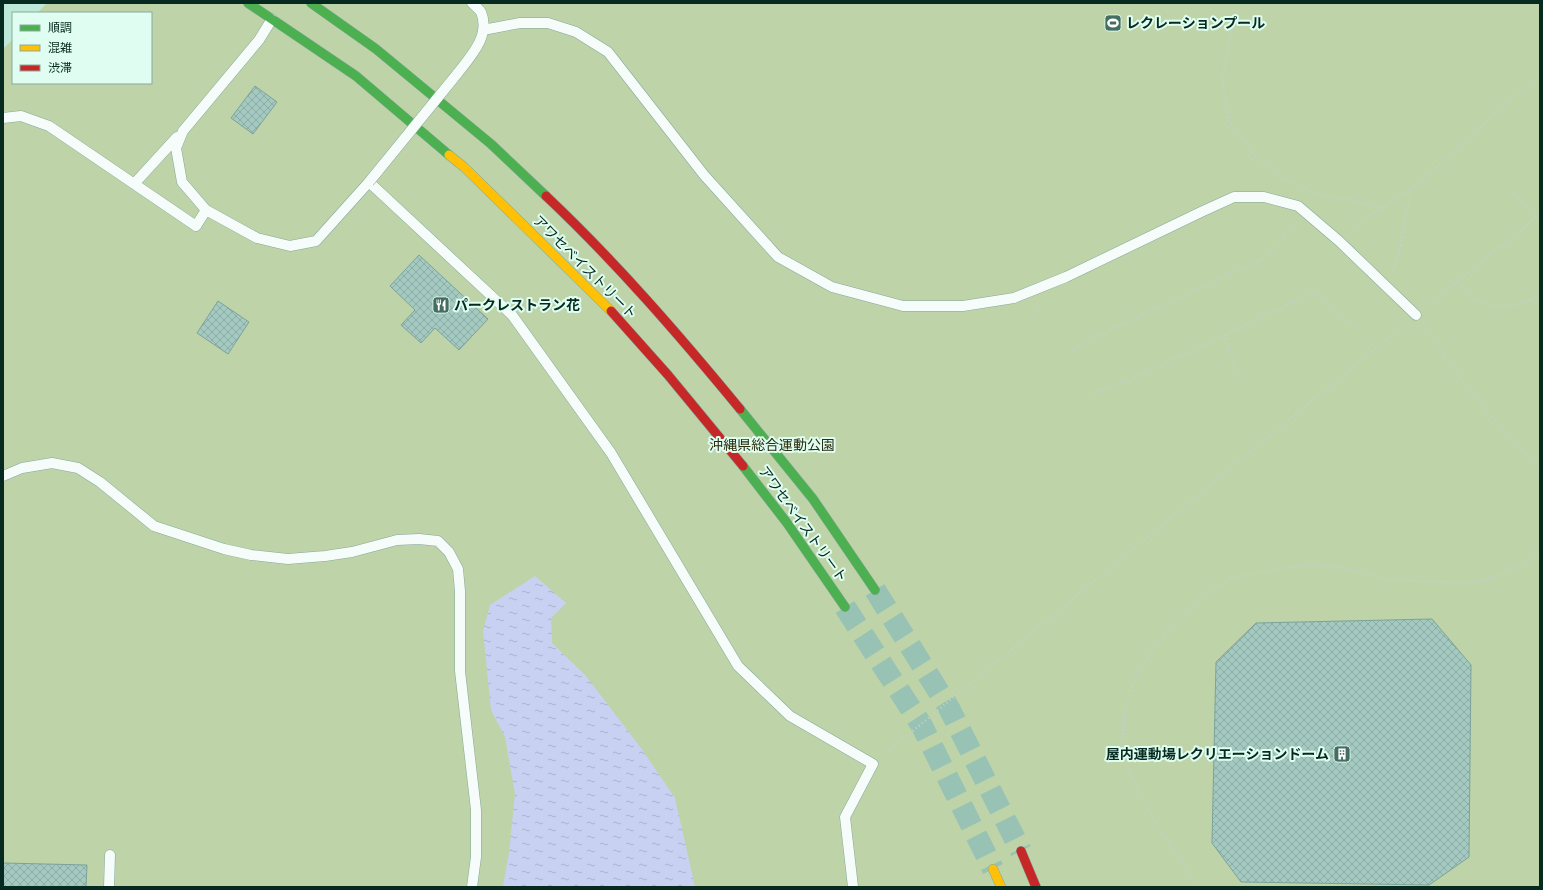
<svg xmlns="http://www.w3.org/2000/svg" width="1543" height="890" font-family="Helvetica,'Noto Sans JP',sans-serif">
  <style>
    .park { fill: #bed3a8 }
    .water { fill: url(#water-ripples) }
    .building { fill: url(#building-cross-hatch); stroke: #7ca39a }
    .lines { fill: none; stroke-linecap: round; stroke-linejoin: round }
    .secondary-tunnel { stroke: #98c3b4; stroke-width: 22; stroke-dasharray: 22 11; stroke-linecap: butt }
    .lane-casing { stroke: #85a99c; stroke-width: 11 }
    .fast-casing { stroke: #85a99c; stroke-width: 10 }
    .slow-casing { stroke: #85a99c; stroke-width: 10 }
    .jam-casing { stroke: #85a99c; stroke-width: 10 }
    .path { stroke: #c4d1cc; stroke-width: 2.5; stroke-dasharray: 1 3; stroke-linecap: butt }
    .lane { stroke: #f5fcf9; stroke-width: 10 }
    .fast { stroke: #4caf50; stroke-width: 9 }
    .slow { stroke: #ffc107; stroke-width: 9 }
    .jam { stroke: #c62828; stroke-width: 9 }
    .lane-bridge-casing { stroke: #85a99c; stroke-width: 11; stroke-linecap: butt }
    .lane-bridge { stroke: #f5fcf9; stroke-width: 10 }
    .labels { text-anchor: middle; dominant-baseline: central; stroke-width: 4; stroke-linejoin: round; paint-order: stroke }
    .poi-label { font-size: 14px; font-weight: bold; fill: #062a20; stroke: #dffef1; text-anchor: start }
    .street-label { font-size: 14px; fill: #062a20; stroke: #dffef1 }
    .park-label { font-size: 14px; fill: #2c2d0e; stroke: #dffef1 }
  </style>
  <defs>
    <pattern id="water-ripples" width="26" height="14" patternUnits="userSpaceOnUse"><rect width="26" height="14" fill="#c8d1f1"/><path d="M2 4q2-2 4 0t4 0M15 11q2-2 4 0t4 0" fill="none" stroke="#aab4ce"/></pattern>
    <pattern id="building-cross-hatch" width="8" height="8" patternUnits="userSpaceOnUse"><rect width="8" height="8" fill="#a3c9c0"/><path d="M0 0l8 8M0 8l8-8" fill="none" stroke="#8bada5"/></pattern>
  </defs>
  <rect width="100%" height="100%" fill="#bde9d9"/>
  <path class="park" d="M 47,3 L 1540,3 L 1540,887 L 3,887 L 3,49 L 13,39 L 13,83 L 151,83 L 151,13 L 37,13 Z"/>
  <path class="water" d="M 535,576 L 566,603 L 551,618 L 552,643 L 586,676 L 641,748 L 675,798 L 695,887 L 696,887 L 504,887 L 503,886 L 509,853 L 515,794 L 505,737 L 491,710 L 483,631 L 490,605 Z"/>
  <path class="building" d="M 255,86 L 277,102 L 253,134 L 231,118 Z
    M 419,255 L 488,319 L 459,350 L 435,328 L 421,343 L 401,325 L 415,310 L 390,286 Z
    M 218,301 L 249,322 L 228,354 L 197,333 Z
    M 1432,619 L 1471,665 L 1469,857 L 1429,885 L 1241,882 L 1212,843 L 1216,662 L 1256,623 Z
    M 3,863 L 87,865 L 86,887 L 3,887 Z"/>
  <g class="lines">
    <path class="secondary-tunnel" d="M 875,590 L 949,708 L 1021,851
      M 845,607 L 922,726 L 993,869"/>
    <g class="lane-casing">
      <path id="lane" d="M 272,19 L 259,40 L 183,131 L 176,148 L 182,182 L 206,210 L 257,238 L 290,246 L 316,241 L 369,182 L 512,315 L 611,453 L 738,666 L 790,716 L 873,764 L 845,817 L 853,887
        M 483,30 L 520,23 L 548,23 L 576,32 L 608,52 L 704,175 L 778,257 L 832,287 L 903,306 L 963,306 L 1014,298 L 1066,277 L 1201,212 L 1234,197 L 1264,197 L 1298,206 L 1339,241 L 1416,315
        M 457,74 C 470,57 491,36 481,12 C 479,9 475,6 472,3
        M 3,118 L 21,116 L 49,126 L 196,226 L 206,210
        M 134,184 L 177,137
        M 3,476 L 22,468 L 52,463 L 78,468 L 100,482 L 154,526 L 224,549 L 251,555 L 288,559 L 325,556 L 352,552 L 397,540 L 419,539 L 438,541 L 449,552 L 458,569 L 460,591 L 460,671 L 476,810 L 476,857 L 472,887
        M 109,887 L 110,855"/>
    </g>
    <g class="fast-casing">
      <path id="fast" d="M 248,3 L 356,76 L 449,155
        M 311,3 L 376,49 L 491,144 L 546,196
        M 740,409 L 813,499 L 875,590
        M 743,466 L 787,523 L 845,607"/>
    </g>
    <g class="slow-casing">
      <path id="slow" d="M 449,155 L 464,167 L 611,311
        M 993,869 L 1001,887"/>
    </g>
    <g class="jam-casing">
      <path id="jam" d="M 546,196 C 616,262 679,335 740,409
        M 611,311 L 668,375 L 743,466
        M 1021,851 L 1036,887"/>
    </g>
    <path class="path" d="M 1240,3 L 1231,32 L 1222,78 L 1229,122 L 1255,156 L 1283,179 L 1319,195 L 1348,199 L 1381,208 L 1411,190 L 1540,74
      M 1514,192 L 1536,217
      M 1349,231 L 1355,226 L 1381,208
      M 1393,272 L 1399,252 L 1411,190
      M 1458,281 C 1462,286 1467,294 1473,298 C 1494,311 1518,306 1540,296
      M 1427,306 L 1540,214
      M 1031,316 L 1040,305
      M 1425,327 L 1468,389 L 1502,428 L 1540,467
      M 1224,335 L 1238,374
      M 1069,353 L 1095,337 L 1268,256 L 1280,243 L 1293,222
      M 1091,396 L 1117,383 L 1132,379 L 1288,305 L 1313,292 L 1356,329
      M 885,754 L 1405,324
      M 1197,887 L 1191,875 L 1157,825 L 1136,787 L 1122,751 L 1124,714 L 1136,674 L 1168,629 L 1197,600 L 1233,577 L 1307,565 L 1341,567 L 1390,580 L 1472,583 L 1495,577 L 1526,562 L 1540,551"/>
    <use href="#lane" class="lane"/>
    <use href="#fast" class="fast"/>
    <use href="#slow" class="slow"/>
    <use href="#jam" class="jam"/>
    <g class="lane-bridge-casing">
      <path id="lane-bridge" d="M 369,182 L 457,74"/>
    </g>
    <use href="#lane-bridge" class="lane-bridge"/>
  </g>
  <defs>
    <g id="stadium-square" transform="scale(0.9)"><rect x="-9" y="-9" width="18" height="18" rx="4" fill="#466d61" stroke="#dffef1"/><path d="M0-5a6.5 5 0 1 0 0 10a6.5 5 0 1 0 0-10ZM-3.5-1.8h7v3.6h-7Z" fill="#fff"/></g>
    <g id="restaurant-square" transform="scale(0.9)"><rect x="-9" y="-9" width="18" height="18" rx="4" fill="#466d61" stroke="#dffef1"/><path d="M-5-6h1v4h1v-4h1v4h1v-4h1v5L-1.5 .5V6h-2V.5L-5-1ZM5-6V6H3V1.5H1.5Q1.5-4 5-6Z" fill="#fff"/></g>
    <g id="building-square" transform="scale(0.9)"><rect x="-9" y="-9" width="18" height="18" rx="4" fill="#466d61" stroke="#dffef1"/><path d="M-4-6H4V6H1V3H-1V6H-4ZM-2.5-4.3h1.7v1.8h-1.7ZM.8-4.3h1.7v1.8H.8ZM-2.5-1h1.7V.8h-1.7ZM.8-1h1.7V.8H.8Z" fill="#fff"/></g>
  </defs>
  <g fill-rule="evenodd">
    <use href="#stadium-square" x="1113" y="23"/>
    <use href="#restaurant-square" x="441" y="305"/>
    <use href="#building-square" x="1342" y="754"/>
  </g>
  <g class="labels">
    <g class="poi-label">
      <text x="1126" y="23">レクレーションプール</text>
      <text x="454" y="305">パークレストラン花</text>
      <text x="1329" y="754" text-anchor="end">屋内運動場レクリエーションドーム</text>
    </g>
    <g class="street-label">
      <text transform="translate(585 267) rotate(45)">アワセベイストリート</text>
      <text transform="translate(803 524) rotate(54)">アワセベイストリート</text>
    </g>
    <g class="park-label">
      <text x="772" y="445">沖縄県総合運動公園</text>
    </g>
  </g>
  <rect width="1543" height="890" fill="none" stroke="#062a20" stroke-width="8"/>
  <rect x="12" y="12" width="140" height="72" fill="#dffef1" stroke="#88a99d"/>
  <rect x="20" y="25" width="20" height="6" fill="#4caf50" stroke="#88a99d"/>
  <text x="48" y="32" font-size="12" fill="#062a20">順調</text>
  <rect x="20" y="45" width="20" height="6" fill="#ffc107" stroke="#88a99d"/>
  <text x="48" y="52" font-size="12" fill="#062a20">混雑</text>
  <rect x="20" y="65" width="20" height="6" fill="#c62828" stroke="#88a99d"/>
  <text x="48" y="72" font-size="12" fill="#062a20">渋滞</text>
</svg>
